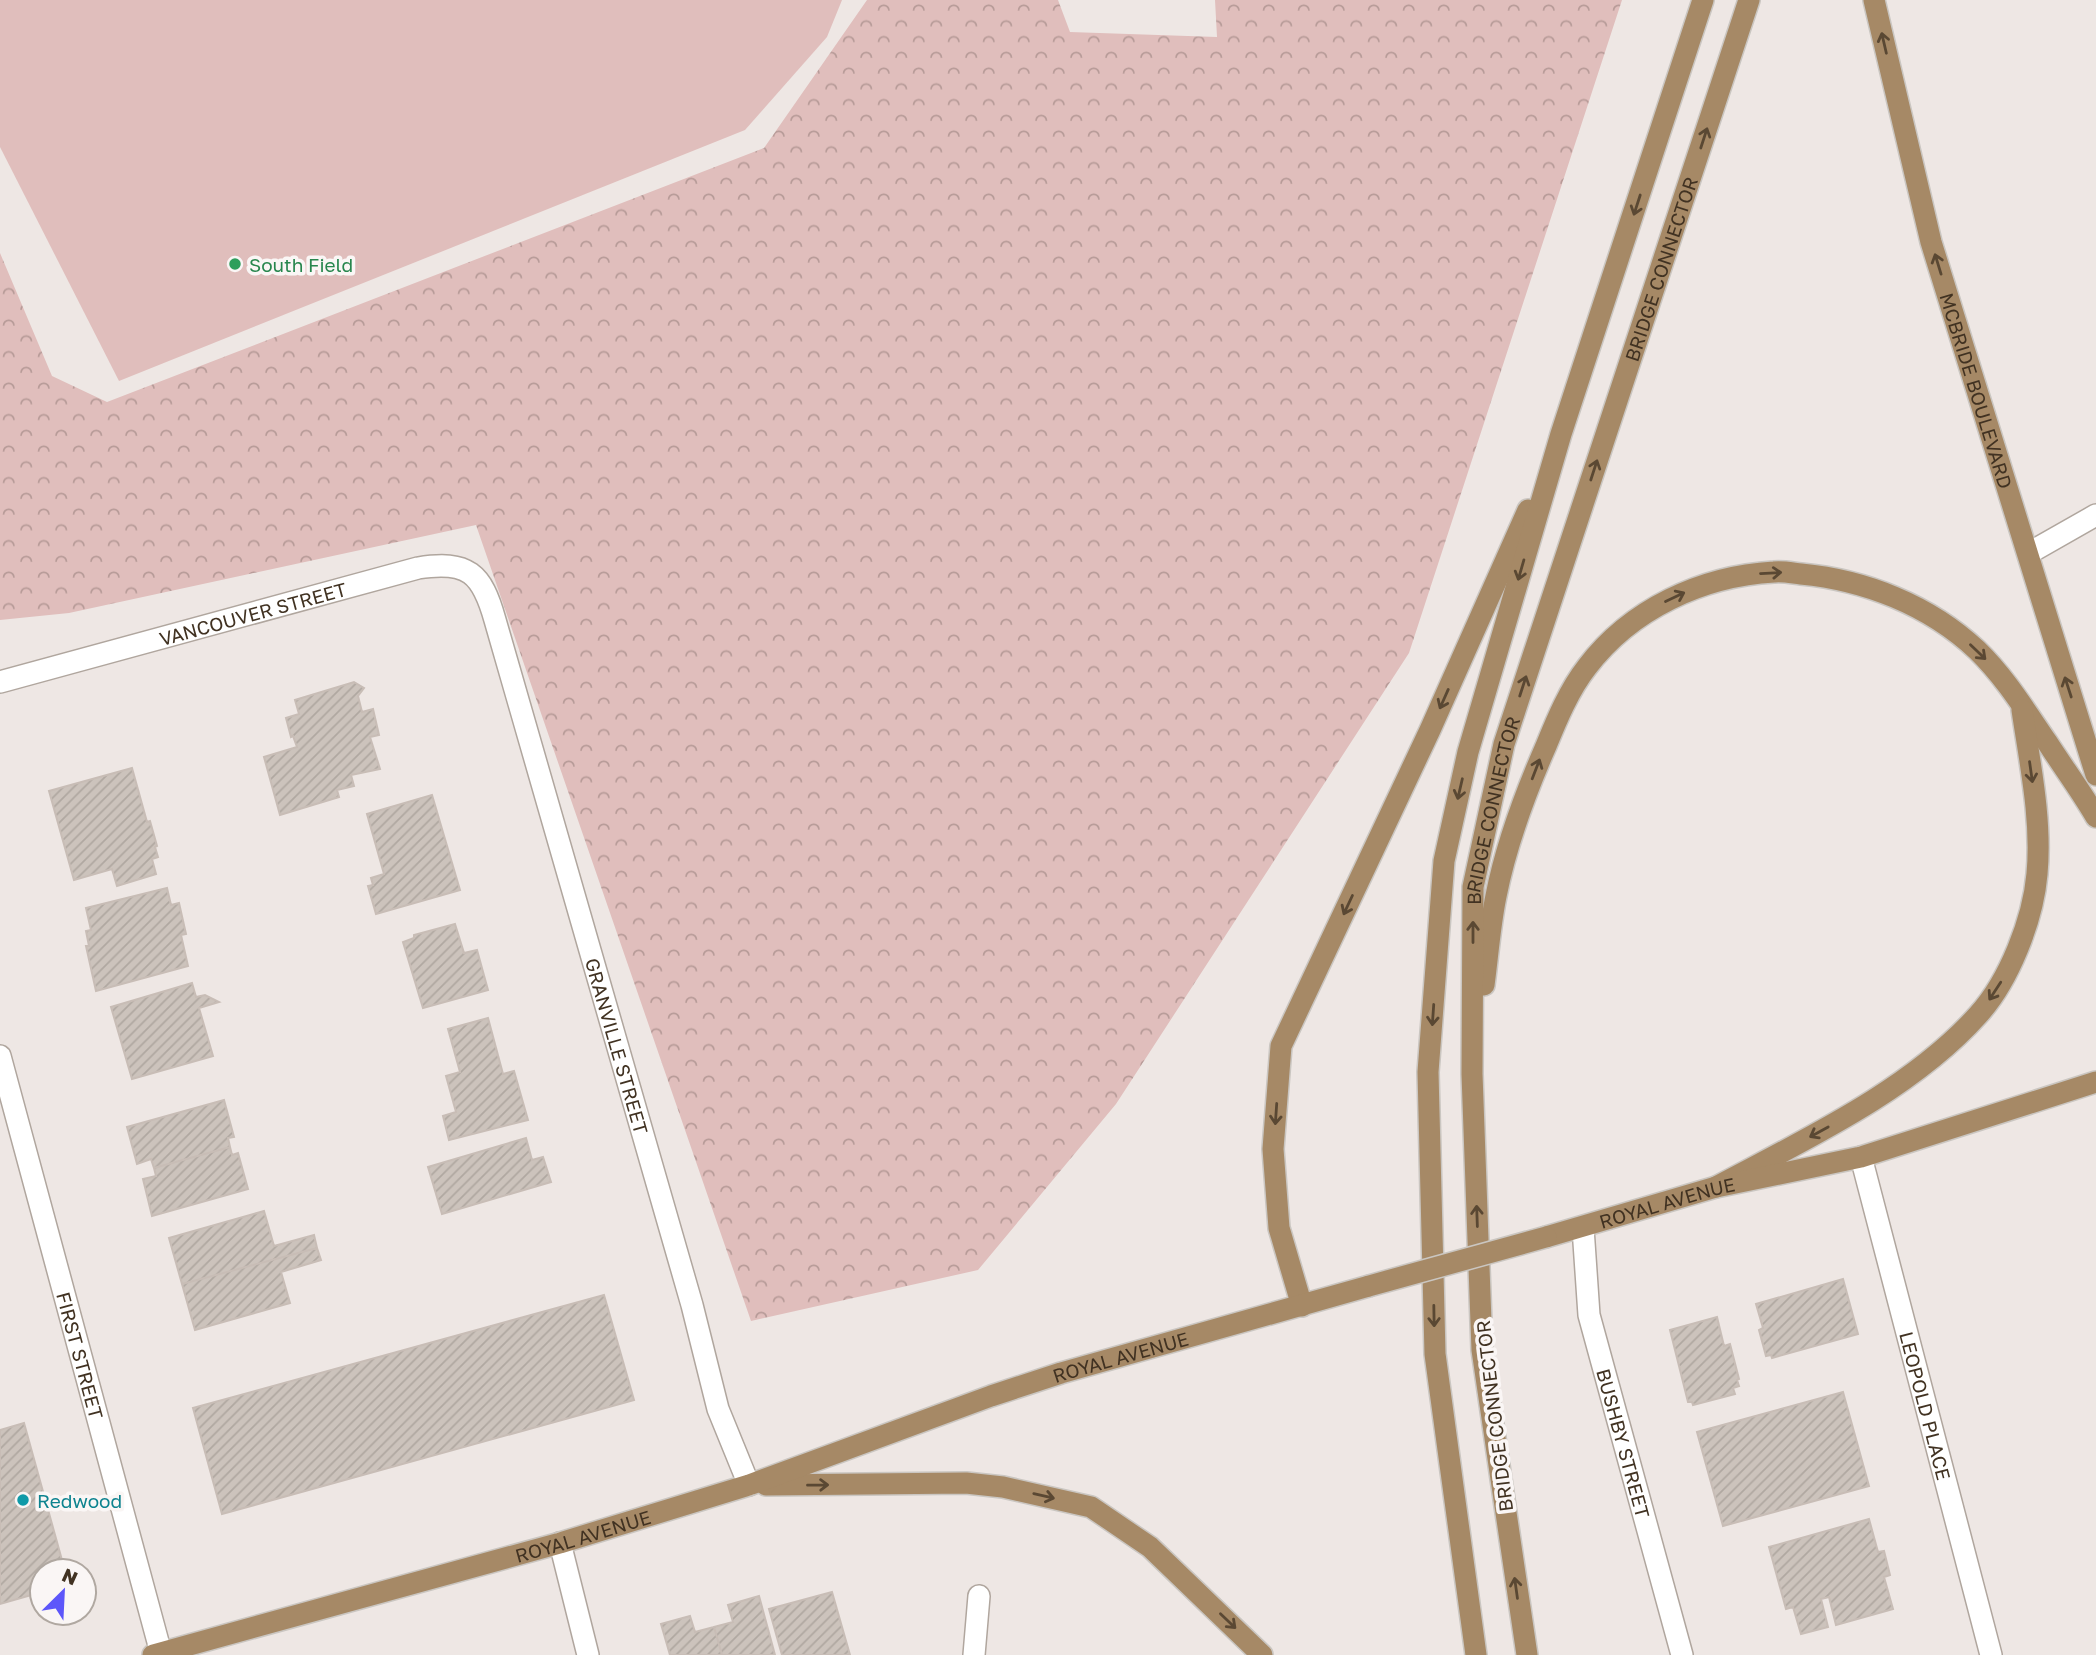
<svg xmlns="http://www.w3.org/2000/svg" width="2096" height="1655" font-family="'Golos Text',sans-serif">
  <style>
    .forest { fill: url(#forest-crowns) }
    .pitch { fill: #e0bebc }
    .building { fill: url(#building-hatch); stroke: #c8bdb6; stroke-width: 2 }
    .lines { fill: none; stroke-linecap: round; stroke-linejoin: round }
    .minor-casing { stroke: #b0a69e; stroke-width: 24 }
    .major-casing { stroke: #cac6c1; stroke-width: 24 }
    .minor { stroke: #fff; stroke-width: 21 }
    .major { stroke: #a68966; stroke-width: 21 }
    .major-bridge-casing { stroke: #cac6c1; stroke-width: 24; stroke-linecap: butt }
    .major-bridge { stroke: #a68966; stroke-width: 21 }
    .oneway { stroke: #5a4833 }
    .leisure-dot { fill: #2e9e5b; stroke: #faf6f5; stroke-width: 2.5 }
    .culture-dot { fill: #0f9aa8; stroke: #faf6f5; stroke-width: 2.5 }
    .labels { text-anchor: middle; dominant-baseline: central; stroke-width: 7; stroke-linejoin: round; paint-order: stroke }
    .leisure-label { font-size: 19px; fill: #27864d; stroke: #faf6f5; text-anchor: start }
    .street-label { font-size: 19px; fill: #413222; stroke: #faf6f5 }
    .culture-label { font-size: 19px; fill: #0d838f; stroke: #faf6f5; text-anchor: start }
  </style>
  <defs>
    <pattern id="forest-crowns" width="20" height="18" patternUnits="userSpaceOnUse" patternTransform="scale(1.75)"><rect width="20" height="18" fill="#e0bebc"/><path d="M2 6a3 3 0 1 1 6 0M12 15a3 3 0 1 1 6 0" fill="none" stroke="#b79b98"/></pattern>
    <pattern id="building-hatch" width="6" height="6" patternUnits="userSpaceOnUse" patternTransform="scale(1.75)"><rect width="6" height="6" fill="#ccc3bc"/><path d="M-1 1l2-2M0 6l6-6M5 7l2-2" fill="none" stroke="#b0a8a1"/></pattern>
  </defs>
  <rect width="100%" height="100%" fill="#eee7e4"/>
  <path class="forest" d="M 867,0 L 1058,0 L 1070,32 L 1217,37 L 1215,0 L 1622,0 L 1409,653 L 1116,1104 L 978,1270 L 751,1321 L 476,525 L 69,613 L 0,620 L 0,253 L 52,376 L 107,402 L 764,148 Z"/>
  <path class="pitch" d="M 0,0 L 842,0 L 827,37 L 745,130 L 119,381 L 0,147 Z"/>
  <path class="building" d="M 354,682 L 364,688 L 358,696 L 362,712 L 373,709 L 379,735 L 370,737 L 380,769 L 351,775 L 354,786 L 337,790 L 339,797 L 280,815 L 264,757 L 297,747 L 293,736 L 291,737 L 286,718 L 299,714 L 295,700 Z
    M 132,768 L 147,822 L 150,821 L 157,846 L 155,847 L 158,857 L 152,859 L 156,874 L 117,886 L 112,869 L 74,880 L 49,791 Z
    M 432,795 L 460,890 L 376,914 L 368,886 L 373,885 L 371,878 L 384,874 L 367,814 Z
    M 167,888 L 171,905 L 179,903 L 186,934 L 181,935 L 188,966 L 96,991 L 86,946 L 89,946 L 86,931 L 91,930 L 86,908 Z
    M 455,924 L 464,953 L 477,950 L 488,990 L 423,1008 L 403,942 L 414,938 L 414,935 Z
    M 192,983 L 196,997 L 205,995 L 219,1002 L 199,1008 L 213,1056 L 132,1079 L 111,1007 Z
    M 488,1018 L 503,1074 L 514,1071 L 528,1120 L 449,1140 L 443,1116 L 456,1112 L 446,1076 L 460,1072 L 448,1029 Z
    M 224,1100 L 234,1137 L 228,1138 L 230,1147 L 154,1168 L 151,1159 L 137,1164 L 127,1127 Z
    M 526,1138 L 532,1160 L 543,1157 L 551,1182 L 442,1214 L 428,1167 Z
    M 230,1147 L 232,1155 L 238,1153 L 248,1189 L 152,1216 L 143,1179 L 156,1176 L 154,1168 Z
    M 264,1211 L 274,1246 L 314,1235 L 317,1248 L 182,1284 L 169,1238 Z
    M 317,1248 L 321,1260 L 281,1272 L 290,1303 L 195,1330 L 182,1284 Z
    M 1843,1279 L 1858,1334 L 1772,1358 L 1771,1355 L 1766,1356 L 1759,1330 L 1763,1328 L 1756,1304 Z
    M 604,1295 L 634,1400 L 222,1514 L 193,1408 Z
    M 1717,1317 L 1724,1346 L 1730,1344 L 1739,1379 L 1737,1380 L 1739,1386 L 1733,1388 L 1735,1394 L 1693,1405 L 1692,1402 L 1688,1402 L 1670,1330 Z
    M 1843,1392 L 1869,1486 L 1723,1526 L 1697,1432 Z
    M 24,1423 L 65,1571 L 42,1571 L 42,1592 L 0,1604 L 0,1430 Z
    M 1869,1519 L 1878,1552 L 1884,1551 L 1890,1575 L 1884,1577 L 1893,1609 L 1836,1625 L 1829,1597 L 1821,1599 L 1828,1627 L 1801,1634 L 1793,1607 L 1786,1609 L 1769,1547 Z
    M 832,1592 L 850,1655 L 782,1655 L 769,1609 Z
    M 759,1596 L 775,1655 L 722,1655 L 714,1627 L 733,1622 L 728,1605 Z
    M 690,1616 L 695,1632 L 714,1627 L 722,1655 L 670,1655 L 661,1624 Z"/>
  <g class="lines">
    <g class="minor-casing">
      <g id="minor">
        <path d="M 2029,553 L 2096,515"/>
        <path id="s1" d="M 0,682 L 418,568 C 468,560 482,573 495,620 L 692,1305 L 718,1409 L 749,1485"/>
        <path id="s2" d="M 0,1056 L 161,1653"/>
        <path id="s3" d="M 1861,1157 L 1991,1655"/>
        <path id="s4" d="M 1583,1228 L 1589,1315 L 1682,1655"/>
        <path d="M 560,1543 L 588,1655"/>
        <path d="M 974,1655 L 979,1596"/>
      </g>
    </g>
    <g class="major-casing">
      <g id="major">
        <path id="s5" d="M 1874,0 L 1931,242 L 2096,775"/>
        <path d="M 1484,985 C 1488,956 1490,925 1496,896 C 1506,845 1525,794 1546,746 C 1557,719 1569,690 1587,667 C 1631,609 1702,576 1774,572 C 1783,571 1792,573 1801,574 C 1865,580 1929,605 1977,650 C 2005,677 2025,710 2047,742 C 2063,767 2081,791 2096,817"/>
        <path d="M 1716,1187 C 1804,1140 1911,1090 1978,1015 C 2009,981 2033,920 2037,874 C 2042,820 2030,764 2022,710"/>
        <path id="s6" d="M 1546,1237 L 1716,1187 L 1861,1157 L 2096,1082"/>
        <path d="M 1302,1306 L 1279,1228 L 1273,1149 L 1281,1046 L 1430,730 L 1528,510"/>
        <path d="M 766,1485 L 966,1483 L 1003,1487 L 1091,1507 L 1150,1547 L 1262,1655"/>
        <path id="s7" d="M 153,1655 L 560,1543 L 749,1485 L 991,1396 L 1061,1373 L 1369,1286"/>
        <path d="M 1476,1655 L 1435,1354 L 1428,1072 L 1444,861 L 1468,752 L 1561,434 L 1703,0"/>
        <path id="s8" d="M 1527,1655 L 1482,1350 L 1472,1074 L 1473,887 L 1504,744 L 1749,0"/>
      </g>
    </g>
    <use href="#minor" class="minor"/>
    <use href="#major" class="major"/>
    <g class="major-bridge-casing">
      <path id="major-bridge" d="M 1369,1286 L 1546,1237"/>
    </g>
    <use href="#major-bridge" class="major-bridge"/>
  </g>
  <defs><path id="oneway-shaft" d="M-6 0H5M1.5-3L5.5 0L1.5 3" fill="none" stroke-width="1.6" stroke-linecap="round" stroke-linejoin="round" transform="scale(1.75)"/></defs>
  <g class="oneway">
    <use href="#oneway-shaft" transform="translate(1884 43) rotate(-103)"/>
    <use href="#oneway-shaft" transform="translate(1704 138) rotate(-72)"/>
    <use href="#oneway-shaft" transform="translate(1637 205) rotate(108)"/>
    <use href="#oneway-shaft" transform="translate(1938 264) rotate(-107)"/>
    <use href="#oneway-shaft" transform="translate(1594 470) rotate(-72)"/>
    <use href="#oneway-shaft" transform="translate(1521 570) rotate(106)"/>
    <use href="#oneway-shaft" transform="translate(1771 573) rotate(-3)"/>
    <use href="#oneway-shaft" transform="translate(1675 597) rotate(-25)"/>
    <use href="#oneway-shaft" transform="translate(1978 652) rotate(44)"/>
    <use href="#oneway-shaft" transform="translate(1523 686) rotate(-72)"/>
    <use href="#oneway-shaft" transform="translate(2068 687) rotate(-108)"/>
    <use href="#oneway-shaft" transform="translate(1444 699) rotate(114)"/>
    <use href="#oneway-shaft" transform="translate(1536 769) rotate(-69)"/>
    <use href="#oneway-shaft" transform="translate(2031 772) rotate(82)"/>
    <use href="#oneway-shaft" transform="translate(1460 789) rotate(103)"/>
    <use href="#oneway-shaft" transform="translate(1348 905) rotate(115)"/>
    <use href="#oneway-shaft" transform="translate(1473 932) rotate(-90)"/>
    <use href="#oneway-shaft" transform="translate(1995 991) rotate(123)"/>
    <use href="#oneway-shaft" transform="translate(1433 1015) rotate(94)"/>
    <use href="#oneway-shaft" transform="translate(1276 1114) rotate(94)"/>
    <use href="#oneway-shaft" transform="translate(1819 1132) rotate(151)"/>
    <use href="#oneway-shaft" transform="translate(1477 1216) rotate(-92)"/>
    <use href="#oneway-shaft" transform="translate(1434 1316) rotate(89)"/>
    <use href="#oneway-shaft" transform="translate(818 1485) rotate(-1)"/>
    <use href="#oneway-shaft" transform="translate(1044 1496) rotate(13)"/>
    <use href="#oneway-shaft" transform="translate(1516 1588) rotate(-98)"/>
    <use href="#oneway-shaft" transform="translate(1228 1621) rotate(44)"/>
  </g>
  <circle class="leisure-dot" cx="235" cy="264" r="7"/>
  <circle class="culture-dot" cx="23" cy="1500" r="7"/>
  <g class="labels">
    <g class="leisure-label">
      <text x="249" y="264">South Field</text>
    </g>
    <g class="street-label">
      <text stroke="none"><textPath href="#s8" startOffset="1418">BRIDGE CONNECTOR</textPath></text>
      <text stroke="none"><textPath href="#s5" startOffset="404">MCBRIDE BOULEVARD</textPath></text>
      <text stroke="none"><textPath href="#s1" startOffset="262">VANCOUVER STREET</textPath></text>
      <text stroke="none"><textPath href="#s8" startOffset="850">BRIDGE CONNECTOR</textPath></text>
      <text stroke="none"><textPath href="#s1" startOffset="984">GRANVILLE STREET</textPath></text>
      <text stroke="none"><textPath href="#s6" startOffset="126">ROYAL AVENUE</textPath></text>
      <text stroke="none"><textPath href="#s2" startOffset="310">FIRST STREET</textPath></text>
      <text stroke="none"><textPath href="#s7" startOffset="1013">ROYAL AVENUE</textPath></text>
      <text stroke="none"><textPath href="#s3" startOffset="257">LEOPOLD PLACE</textPath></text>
      <text transform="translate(1494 1416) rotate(-97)">BRIDGE CONNECTOR</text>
      <text stroke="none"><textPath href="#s4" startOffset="220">BUSHBY STREET</textPath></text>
      <text stroke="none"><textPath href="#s7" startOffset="446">ROYAL AVENUE</textPath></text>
    </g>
    <g class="culture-label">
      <text x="37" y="1500">Redwood</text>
    </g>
  </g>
  <g transform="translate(63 1592) rotate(24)"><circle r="33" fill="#faf6f5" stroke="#b0a8a1" stroke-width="2"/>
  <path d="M0-5L12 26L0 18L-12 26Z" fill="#5d56fa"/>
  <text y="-10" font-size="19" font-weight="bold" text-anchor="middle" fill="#413222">N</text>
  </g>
</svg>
